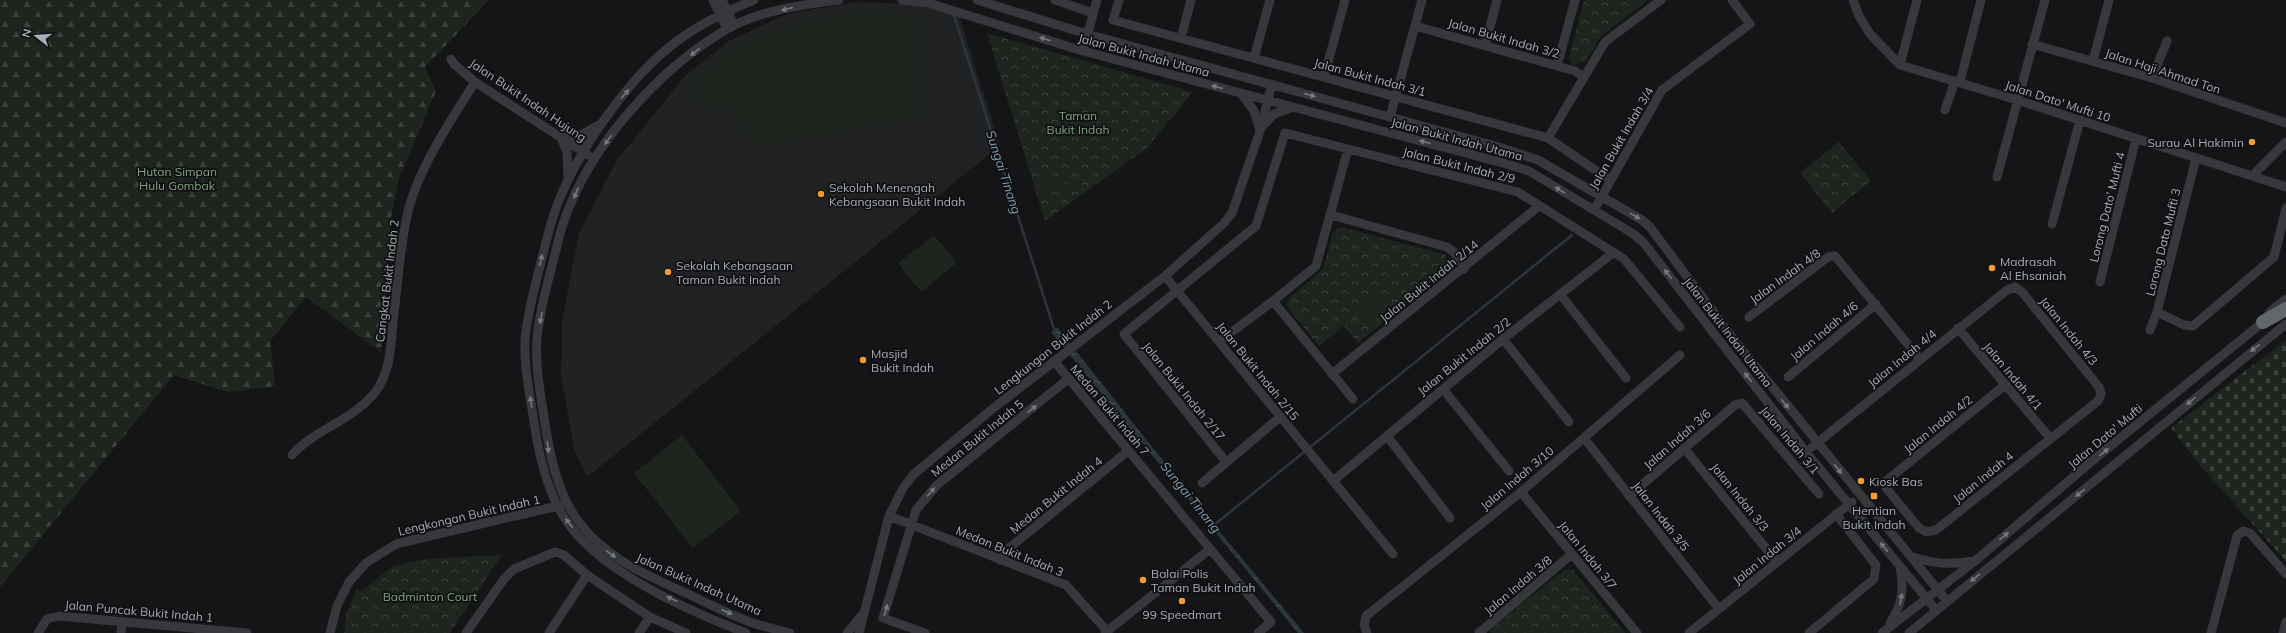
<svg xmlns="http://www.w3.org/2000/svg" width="2286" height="633" font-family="Mulish,sans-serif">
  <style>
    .built { fill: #212224 }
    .forest { fill: url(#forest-firs) }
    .cemetery { fill: url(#cemetery-stones) }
    .park { fill: url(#park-crowns) }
    .garden { fill: #1d251e }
    .water { fill: url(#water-ripples) }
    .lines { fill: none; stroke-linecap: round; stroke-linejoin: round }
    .stream { stroke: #2b363b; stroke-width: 2.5 }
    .minor { stroke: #36383c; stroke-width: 9 }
    .highway { stroke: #62666d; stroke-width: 14 }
    .oneway { fill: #747980 }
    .poi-dot { fill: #f09d35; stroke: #101012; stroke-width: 1.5 }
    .labels { text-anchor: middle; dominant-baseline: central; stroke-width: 3.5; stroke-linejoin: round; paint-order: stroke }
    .street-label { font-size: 12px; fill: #a7aeb7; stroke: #101012 }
    .park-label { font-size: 12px; fill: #80a27e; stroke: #101012 }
    .poi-label { font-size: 12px; fill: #a7aeb7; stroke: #101012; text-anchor: start }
    .water-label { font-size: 13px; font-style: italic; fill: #7f9fb2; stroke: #101012 }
  </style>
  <defs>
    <pattern id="forest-firs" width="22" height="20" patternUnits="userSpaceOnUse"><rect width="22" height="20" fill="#1d251e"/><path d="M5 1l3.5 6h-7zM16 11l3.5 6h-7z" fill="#3b423c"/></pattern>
    <pattern id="cemetery-stones" width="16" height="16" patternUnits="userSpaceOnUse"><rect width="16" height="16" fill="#1d251e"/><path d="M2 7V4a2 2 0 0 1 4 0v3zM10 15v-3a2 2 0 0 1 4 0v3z" fill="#3b423c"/></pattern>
    <pattern id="park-crowns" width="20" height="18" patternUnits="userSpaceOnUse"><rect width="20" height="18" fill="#1d251e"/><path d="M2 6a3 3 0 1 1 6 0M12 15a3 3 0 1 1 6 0" fill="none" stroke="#3b423c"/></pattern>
    <pattern id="water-ripples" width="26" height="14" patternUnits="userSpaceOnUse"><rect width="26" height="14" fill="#2b363b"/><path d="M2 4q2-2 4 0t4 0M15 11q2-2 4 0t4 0" fill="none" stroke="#475155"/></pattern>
  </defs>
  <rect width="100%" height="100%" fill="#151517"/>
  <path class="built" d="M 855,2 L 912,4 L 959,15 L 1000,146 L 587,477 L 574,450 L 561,375 L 562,321 L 579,233 L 617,160 L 686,75 L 729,41 L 787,14 Z"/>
  <path class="forest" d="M 0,0 L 489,0 L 425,67 L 436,91 L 399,178 L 391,218 L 381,352 L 306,297 L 270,341 L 275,386 L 228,392 L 174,375 L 0,587 Z"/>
  <path class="cemetery" d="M 2286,340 L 2286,561 L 2197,462 L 2171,428 Z"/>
  <path class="park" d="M 1584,0 L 1648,0 L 1601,36 L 1585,62 L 1573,65 L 1569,58 Z
    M 987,33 L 1193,92 L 1147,148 L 1045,221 Z
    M 1839,142 L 1871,181 L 1832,213 L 1800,173 Z
    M 1341,227 L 1446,255 L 1449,269 L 1358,343 L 1344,326 L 1319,346 L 1287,307 L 1288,299 L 1323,269 L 1333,232 Z
    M 502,555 L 450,633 L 344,633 L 346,615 L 356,590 L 362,591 L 391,567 L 423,559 Z
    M 1565,569 L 1573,570 L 1625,633 L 1491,633 L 1491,629 Z"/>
  <path class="garden" d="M 868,12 L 916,16 L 925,117 L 754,146 L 723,100 L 702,109 L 693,80 L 739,46 L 800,24 Z
    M 1044,176 L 1070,185 L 1067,196 L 1040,187 Z
    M 934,235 L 957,263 L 921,292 L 898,263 Z
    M 1377,297 L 1388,309 L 1369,326 L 1358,314 Z
    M 682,435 L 741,511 L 693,548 L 634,473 Z"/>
  <path class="water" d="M 1057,327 L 1214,525 L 1304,633 L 1298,633 L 1051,332 Z"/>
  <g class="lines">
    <path class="stream" d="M 954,15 L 1054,329
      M 1214,525 L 1572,235"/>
    <path class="minor" d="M 713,0 L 727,29
      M 722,0 L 734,25
      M 902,0 L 928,3 L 1083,51 L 1503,163 L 1529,171 L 1632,233 L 1643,242 L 1806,452 L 1936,610
      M 977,0 L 1087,34 L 1499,147 L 1538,160 L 1642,220 L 1650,227 L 1735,341 L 1947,601
      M 1055,0 L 1093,13
      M 1119,0 L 1113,20 L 1548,138 L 1610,180
      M 1853,0 L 1859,16 L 1870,34 L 1900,65 L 2017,100 L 2286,187
      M 1415,26 L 1575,71 L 1584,77
      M 1181,38 L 1191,0
      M 2032,44 L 2152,78 L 2286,123
      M 1485,46 L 1497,0
      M 1083,51 L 1097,0
      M 1254,58 L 1270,0
      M 451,59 L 454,64 L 475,82 L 588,155
      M 2093,61 L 2109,0
      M 1900,65 L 1917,0
      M 1557,66 L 1575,0
      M 1324,77 L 1345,0
      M 2152,78 L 2167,41
      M 1960,82 L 1981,0
      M 1241,93 L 1254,111 L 1260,130
      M 1945,110 L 1955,81
      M 1390,117 L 1422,0
      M 1263,126 L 1274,114 L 1293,107
      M 561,138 L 567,152 L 568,179
      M 561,138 L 583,134 L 599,125
      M 1548,138 L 1605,42 L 1661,0
      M 2252,176 L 2286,142
      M 1997,177 L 2045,0
      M 1594,210 L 1662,90 L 1750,24 L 1732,0
      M 1331,215 L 1447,247 L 1456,254 L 1464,269
      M 2052,224 L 2080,120
      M 1165,276 L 1393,554
      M 2100,282 L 2136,139
      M 1560,294 L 1626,378
      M 1273,301 L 1353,399
      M 2157,312 L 2184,325 L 2193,326 L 2274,257 L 2286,208
      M 1749,317 L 1828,257 L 1835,256 L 1920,359
      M 1958,328 L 2050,438
      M 2150,330 L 2157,312 L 2196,158
      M 1503,339 L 1569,422
      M 1220,341 L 1273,301 L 1316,266 L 1348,149
      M 1054,361 L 1271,622 L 1258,633
      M 1332,374 L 1539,206
      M 1788,377 L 1876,304
      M 1443,389 L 1509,471
      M 1387,436 L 1450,518
      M 1584,438 L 1719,609
      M 1812,447 L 2007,290 L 2015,287 L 2022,292 L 2099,387 L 2101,394 L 2098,401 L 1936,530 L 1927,532 L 1919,528 L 1886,488 L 1886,481 L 2005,385
      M 1684,448 L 1777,562
      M 292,455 C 315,429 354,420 376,391 C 392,370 391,338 394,313 C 398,281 400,248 407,216 C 416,172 451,120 475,82
      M 1226,462 L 1124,334 L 1256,226 L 1285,133 L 1518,192 L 1624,259 L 1680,327
      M 1333,481 L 1503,339 L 1613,253
      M 1202,483 L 1280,417
      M 1521,492 L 1637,633
      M 1629,496 L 1735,405 L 1742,403 L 1819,494
      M 889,516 L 1066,585 L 1107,631
      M 1910,556 C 1934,564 1948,565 1973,561
      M 1000,560 L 1008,549 L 1128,451
      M 1890,623 C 1903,603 1904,590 1900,567
      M 38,633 L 47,619 L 59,616 L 247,633
      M 121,633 L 122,622
      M 330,633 L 337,606 L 349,582 L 366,563 L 396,544 L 562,505
      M 466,633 L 504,579 L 514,569 L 555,552 L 564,555 L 587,575 L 650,617 L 686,633
      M 549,633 L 587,575
      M 639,633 L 650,617
      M 746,633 C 689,611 602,573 567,522 C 546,491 538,451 533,415 C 529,391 524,364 525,340 C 527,315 534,290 540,266 C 544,250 548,233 553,217 C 572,158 629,75 680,39 C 702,23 729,10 754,0
      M 790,633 C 777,629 763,627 750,622 C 728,614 707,603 686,593 C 644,574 603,557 576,518 C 556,489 549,451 544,417 C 540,392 535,364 537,338 C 539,314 546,289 552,266 C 556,251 559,235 564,221 C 590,145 659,69 727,29 C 760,10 802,5 839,0
      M 847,633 L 861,616
      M 859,633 L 889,516 L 903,488 L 914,474 L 991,410 L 1165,276 L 1223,224 L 1232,213 L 1260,131 L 1272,84
      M 925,633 L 883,618 L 916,510 L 937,485 L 1068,379
      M 1105,633 L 1210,549
      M 1367,633 L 1364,625 L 1366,616 L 1521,492 L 1680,355
      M 1479,633 L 1572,554
      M 1689,633 L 1852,502
      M 1809,633 L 1874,579 L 1876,565 L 1836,514
      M 1882,633 L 1975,561 L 2092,461 L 2263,322 L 2271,311 L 2286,299
      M 1909,633 L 2286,324
      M 2211,633 L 2237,536 L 2243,531 L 2250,533 L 2286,574
      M 2283,633 L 2286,622"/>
    <path class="highway" d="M 2263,322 L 2286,309"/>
  </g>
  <defs><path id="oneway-solid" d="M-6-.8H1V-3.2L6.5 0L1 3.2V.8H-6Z"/></defs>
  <g class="oneway">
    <use href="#oneway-solid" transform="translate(787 9) rotate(166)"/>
    <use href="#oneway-solid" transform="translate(1045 39) rotate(-163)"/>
    <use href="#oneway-solid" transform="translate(695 52) rotate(142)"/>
    <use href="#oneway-solid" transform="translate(1217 87) rotate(-165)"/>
    <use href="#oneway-solid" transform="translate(625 94) rotate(-49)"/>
    <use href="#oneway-solid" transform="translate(1310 95) rotate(15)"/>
    <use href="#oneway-solid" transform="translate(608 140) rotate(126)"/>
    <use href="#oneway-solid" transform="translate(1425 142) rotate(-165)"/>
    <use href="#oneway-solid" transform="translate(1560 190) rotate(-149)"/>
    <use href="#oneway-solid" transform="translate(576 193) rotate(114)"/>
    <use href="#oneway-solid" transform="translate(1635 216) rotate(29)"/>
    <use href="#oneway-solid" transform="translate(541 260) rotate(-76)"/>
    <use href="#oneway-solid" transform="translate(1668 274) rotate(-128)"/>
    <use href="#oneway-solid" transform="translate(541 318) rotate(100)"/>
    <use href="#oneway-solid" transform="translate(2255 348) rotate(142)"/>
    <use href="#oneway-solid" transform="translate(1748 377) rotate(-128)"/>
    <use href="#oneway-solid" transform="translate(2191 401) rotate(140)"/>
    <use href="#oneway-solid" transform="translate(531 402) rotate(-99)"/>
    <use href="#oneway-solid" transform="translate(1785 404) rotate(51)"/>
    <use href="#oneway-solid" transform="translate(1032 409) rotate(-39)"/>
    <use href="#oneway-solid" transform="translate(548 447) rotate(82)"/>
    <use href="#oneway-solid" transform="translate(2104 452) rotate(-39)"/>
    <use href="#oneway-solid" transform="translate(1838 469) rotate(51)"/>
    <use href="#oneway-solid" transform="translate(931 492) rotate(-50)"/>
    <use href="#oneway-solid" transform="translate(2080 493) rotate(141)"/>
    <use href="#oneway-solid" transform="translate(569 523) rotate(-128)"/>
    <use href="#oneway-solid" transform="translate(2004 536) rotate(-40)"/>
    <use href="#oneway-solid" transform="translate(1884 547) rotate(-129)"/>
    <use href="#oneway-solid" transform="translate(611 554) rotate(34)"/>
    <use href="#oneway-solid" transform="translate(1975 578) rotate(141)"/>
    <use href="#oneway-solid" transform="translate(672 599) rotate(-155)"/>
    <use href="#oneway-solid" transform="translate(1901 599) rotate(-80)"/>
    <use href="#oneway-solid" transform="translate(886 610) rotate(-74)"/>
    <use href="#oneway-solid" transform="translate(727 612) rotate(24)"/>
  </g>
  <g class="poi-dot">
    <circle cx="2252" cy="142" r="4"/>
    <circle cx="821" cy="194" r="4"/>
    <circle cx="1992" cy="268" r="4"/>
    <circle cx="668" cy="272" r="4"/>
    <circle cx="863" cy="360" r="4"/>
    <circle cx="1861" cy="481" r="4"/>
    <rect x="1870" y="492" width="8" height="8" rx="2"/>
    <circle cx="1143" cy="580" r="4"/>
    <circle cx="1182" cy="601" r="4"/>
  </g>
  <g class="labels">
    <g class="street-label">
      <text transform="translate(1504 38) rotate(16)">Jalan Bukit Indah 3/2</text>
      <text transform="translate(1144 55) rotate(15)">Jalan Bukit Indah Utama</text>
      <text transform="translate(2163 71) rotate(18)">Jalan Haji Ahmad Ton</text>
      <text transform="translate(1370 77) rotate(15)">Jalan Bukit Indah 3/1</text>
      <text transform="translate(528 100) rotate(34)">Jalan Bukit Indah Hujung</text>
      <text transform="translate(2058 101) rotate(18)">Jalan Dato' Mufti 10</text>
      <text transform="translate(1621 138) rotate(-60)">Jalan Bukit Indah 3/4</text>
      <text transform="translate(1457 139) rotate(15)">Jalan Bukit Indah Utama</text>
      <text transform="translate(1459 165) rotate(14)">Jalan Bukit Indah 2/9</text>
      <text transform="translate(2107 207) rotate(-76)">Lorong Dato' Mufti 4</text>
      <text transform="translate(2163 242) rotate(-76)">Lorong Dato Mufti 3</text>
      <text transform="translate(1785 276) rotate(-36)">Jalan Indah 4/8</text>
      <text transform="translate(387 281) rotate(-83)">Cangkat Bukit Indah 2</text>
      <text transform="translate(1429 281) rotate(-39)">Jalan Bukit Indah 2/14</text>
      <text transform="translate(1824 331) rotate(-40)">Jalan Indah 4/6</text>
      <text transform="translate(2069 331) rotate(51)">Jalan Indah 4/3</text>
      <text transform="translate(1728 332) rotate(52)">Jalan Bukit Indah Utama</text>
      <text transform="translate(1053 347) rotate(-38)">Lengkungan Bukit Indah 2</text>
      <text transform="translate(1464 356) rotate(-39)">Jalan Bukit Indah 2/2</text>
      <text transform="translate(1902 358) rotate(-39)">Jalan Indah 4/4</text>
      <text transform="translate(1258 371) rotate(51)">Jalan Bukit Indah 2/15</text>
      <text transform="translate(2013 376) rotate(50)">Jalan Indah 4/1</text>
      <text transform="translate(1184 391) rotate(51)">Jalan Bukit Indah 2/17</text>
      <text transform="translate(1110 410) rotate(50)">Medan Bukit Indah 7</text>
      <text transform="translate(1938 424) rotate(-39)">Jalan Indah 4/2</text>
      <text transform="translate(2105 436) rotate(-40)">Jalan Dato' Mufti</text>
      <text transform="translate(977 438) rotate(-39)">Medan Bukit Indah 5</text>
      <text transform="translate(1677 439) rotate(-41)">Jalan Indah 3/6</text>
      <text transform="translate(1790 440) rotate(50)">Jalan Indah 3/1</text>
      <text transform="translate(1983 477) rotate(-39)">Jalan Indah 4</text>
      <text transform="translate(1517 478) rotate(-40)">Jalan Indah 3/10</text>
      <text transform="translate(1056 495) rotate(-39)">Medan Bukit Indah 4</text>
      <text transform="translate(1740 497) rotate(51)">Jalan Indah 3/3</text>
      <text transform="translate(469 515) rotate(-13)">Lengkongan Bukit Indah 1</text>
      <text transform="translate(1661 516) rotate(52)">Jalan Indah 3/5</text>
      <text transform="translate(1010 551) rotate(22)">Medan Bukit Indah 3</text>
      <text transform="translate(1588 555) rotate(51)">Jalan Indah 3/7</text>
      <text transform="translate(1767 555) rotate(-39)">Jalan Indah 3/4</text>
      <text transform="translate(699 584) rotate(24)">Jalan Bukit Indah Utama</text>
      <text transform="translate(1518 585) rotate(-40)">Jalan Indah 3/8</text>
      <text transform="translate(139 611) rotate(5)">Jalan Puncak Bukit Indah 1</text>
    </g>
    <g class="park-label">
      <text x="1078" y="115">Taman<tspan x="1078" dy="14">Bukit Indah</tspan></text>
      <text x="177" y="171">Hutan Simpan<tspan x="177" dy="14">Hulu Gombak</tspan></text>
      <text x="430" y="596">Badminton Court</text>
    </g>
    <g class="poi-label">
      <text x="2244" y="142" text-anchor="end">Surau Al Hakimin</text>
      <text x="829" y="187">Sekolah Menengah<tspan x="829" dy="14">Kebangsaan Bukit Indah</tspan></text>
      <text x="2000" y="261">Madrasah<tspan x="2000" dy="14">Al Ehsaniah</tspan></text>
      <text x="676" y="265">Sekolah Kebangsaan<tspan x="676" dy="14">Taman Bukit Indah</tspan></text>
      <text x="871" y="353">Masjid<tspan x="871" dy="14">Bukit Indah</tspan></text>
      <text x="1869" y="481">Kiosk Bas</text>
      <text x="1874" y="510" text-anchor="middle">Hentian<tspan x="1874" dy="14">Bukit Indah</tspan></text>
      <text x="1151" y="573">Balai Polis<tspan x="1151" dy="14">Taman Bukit Indah</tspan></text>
      <text x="1182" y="614" text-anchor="middle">99 Speedmart</text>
    </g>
    <g class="water-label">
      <text transform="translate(1004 172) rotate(72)">Sungai Tinang</text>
      <text transform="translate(1191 497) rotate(51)">Sungai Tinang</text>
    </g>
  </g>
  <g transform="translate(36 36) rotate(287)" stroke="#101012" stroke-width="3" paint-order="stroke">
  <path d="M0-3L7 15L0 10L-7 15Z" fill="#a7aeb7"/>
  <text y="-6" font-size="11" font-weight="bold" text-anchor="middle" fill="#a7aeb7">N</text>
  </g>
</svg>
